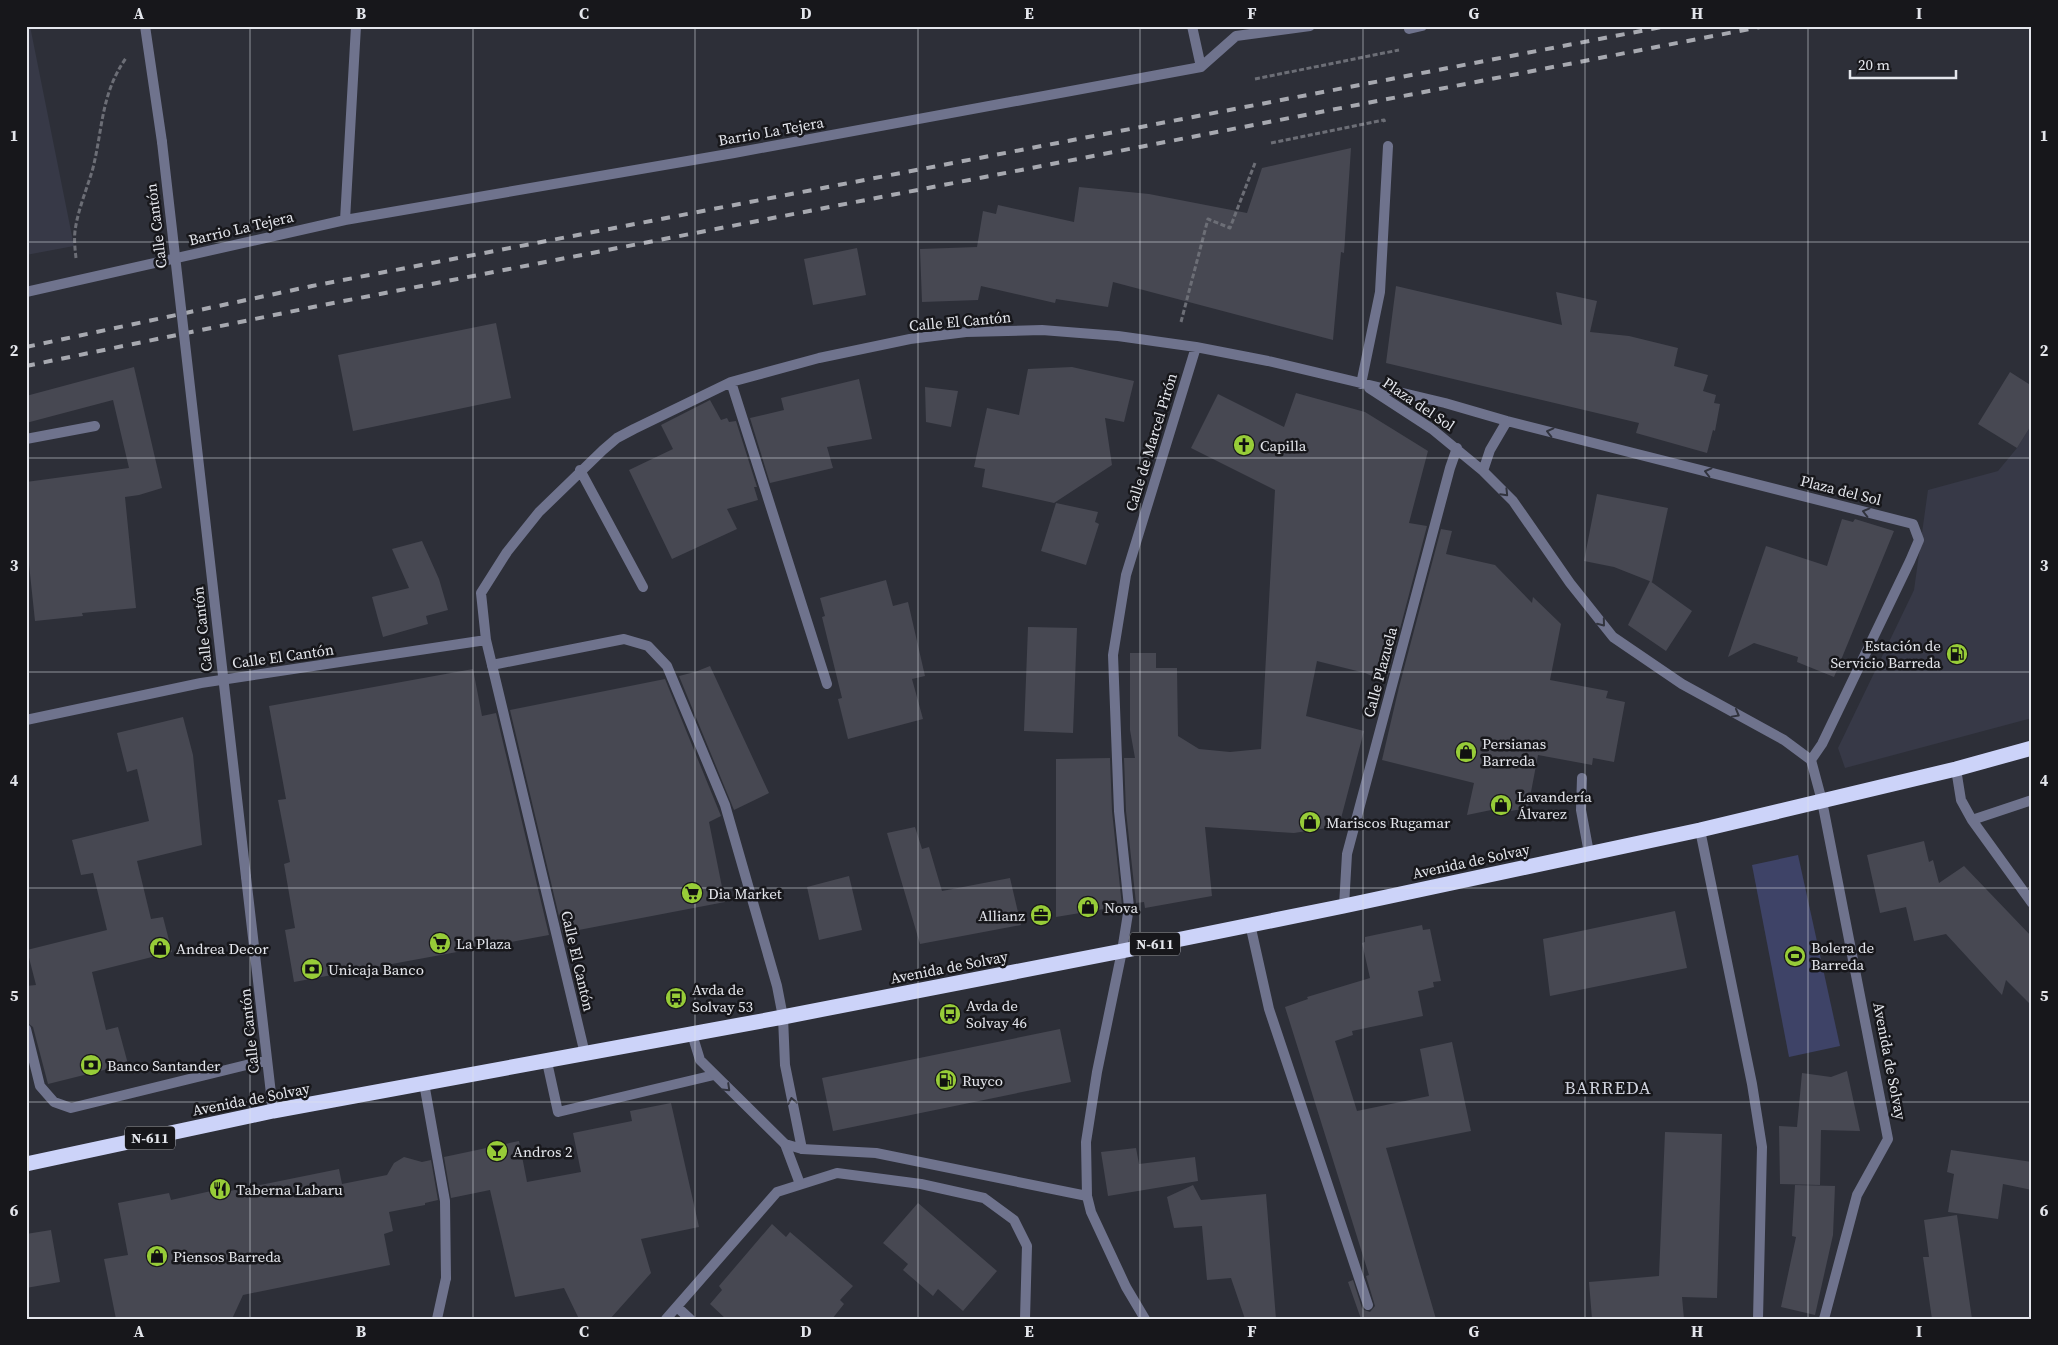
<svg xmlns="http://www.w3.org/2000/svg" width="2058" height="1345" font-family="'Source Serif 4',serif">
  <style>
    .built { fill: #373947 }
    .green { fill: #3e4367 }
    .building { fill: #474852 }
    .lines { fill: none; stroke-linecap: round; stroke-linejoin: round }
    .path { stroke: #6c6e76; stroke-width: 3; stroke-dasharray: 5 2.5; stroke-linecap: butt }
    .lane { stroke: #6f738d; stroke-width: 10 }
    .street { stroke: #6f738d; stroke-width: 10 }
    .highway { stroke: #ccd3f9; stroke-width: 15 }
    .rail { stroke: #a7a9b0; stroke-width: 4; stroke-dasharray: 9 9; stroke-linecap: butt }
    .street-bridge { stroke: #6f738d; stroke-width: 10 }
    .oneway { stroke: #31333d }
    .grid { fill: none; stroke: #e4e6ec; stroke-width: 1; stroke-opacity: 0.55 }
    .labels { text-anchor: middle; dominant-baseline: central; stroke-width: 5; stroke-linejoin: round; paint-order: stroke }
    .shield { fill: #17171b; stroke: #a6a8ad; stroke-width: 1 }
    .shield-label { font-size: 14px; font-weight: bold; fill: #e4e6ec }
    .street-label { font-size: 15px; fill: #e4e6ec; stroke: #17171b }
    .poi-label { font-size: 15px; fill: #e4e6ec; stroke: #17171b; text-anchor: start }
    .quarter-label { font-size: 18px; letter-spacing: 1px; fill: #ced1dc; stroke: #17171b }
    .neatline { fill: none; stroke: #e4e6ec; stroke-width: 2 }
    .grid-label { font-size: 16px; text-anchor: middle; font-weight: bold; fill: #e4e6ec }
  </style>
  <rect width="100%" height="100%" fill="#2d2f38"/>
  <path class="built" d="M 26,26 L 30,26 L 74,246 L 26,255 Z
    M 2032,424 L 2032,718 L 1845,768 L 1838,748 L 1914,590 L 1928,490 L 1998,471 L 2017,448 Z"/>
  <path class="green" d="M 1798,855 L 1840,1046 L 1789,1057 L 1752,865 Z"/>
  <path class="building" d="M 1351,148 L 1344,253 L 1341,252 L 1333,340 L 1113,282 L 1108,307 L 1056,299 L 1055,303 L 981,286 L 978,300 L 922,302 L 920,249 L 977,247 L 983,211 L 996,214 L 998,205 L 1074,222 L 1079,187 L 1149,194 L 1247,213 L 1262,168 Z
    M 857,248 L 866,295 L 813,305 L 804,259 Z
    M 1396,286 L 1562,325 L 1556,292 L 1597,301 L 1590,332 L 1629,336 L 1678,348 L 1674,366 L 1708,375 L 1703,391 L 1716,395 L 1714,403 L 1720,404 L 1715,431 L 1713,430 L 1707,453 L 1636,433 L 1639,423 L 1386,363 Z
    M 496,323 L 511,398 L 353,431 L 338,355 Z
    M 134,367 L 162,488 L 139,495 L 125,497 L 136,608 L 82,613 L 83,616 L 35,621 L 26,536 L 26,482 L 129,468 L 113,400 L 26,423 L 26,396 Z
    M 1072,367 L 1134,381 L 1124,422 L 1105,418 L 1112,465 L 1054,503 L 982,487 L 985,469 L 974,467 L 987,408 L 1019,415 L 1028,369 Z
    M 2010,372 L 2032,386 L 2032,424 L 2017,448 L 1978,424 Z
    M 859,379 L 872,439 L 827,447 L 833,468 L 770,483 L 750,418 L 784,410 L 781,398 Z
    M 925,387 L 958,391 L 951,427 L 926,422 Z
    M 1296,393 L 1365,412 L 1428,451 L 1409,523 L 1427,526 L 1386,682 L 1365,673 L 1317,661 L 1306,716 L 1364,731 L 1339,826 L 1294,833 L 1205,827 L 1212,896 L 1145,908 L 1144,902 L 1136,903 L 1126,811 L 1124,758 L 1135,758 L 1130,730 L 1130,653 L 1156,653 L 1156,668 L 1177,668 L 1178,736 L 1199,749 L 1230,752 L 1261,749 L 1275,490 L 1191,448 L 1218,394 L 1284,427 Z
    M 710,400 L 721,420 L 727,418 L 729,422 L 736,421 L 757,487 L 754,487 L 758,500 L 727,509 L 737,529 L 672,559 L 629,470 L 673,449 L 661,425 Z
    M 1597,494 L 1668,508 L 1652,582 L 1614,567 L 1584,561 Z
    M 1056,503 L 1098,512 L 1095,522 L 1099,524 L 1086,565 L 1041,551 Z
    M 1842,519 L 1853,522 L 1855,519 L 1894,531 L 1834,677 L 1797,662 L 1798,657 L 1754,643 L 1728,657 L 1766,546 L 1827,566 Z
    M 1441,529 L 1452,531 L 1446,554 L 1495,565 L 1532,603 L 1533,597 L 1561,624 L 1550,680 L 1608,691 L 1606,698 L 1625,702 L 1614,762 L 1593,758 L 1592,765 L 1538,755 L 1528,808 L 1494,814 L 1496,809 L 1467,815 L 1474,783 L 1382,760 L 1399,687 Z
    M 422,541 L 439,579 L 448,610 L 426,616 L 428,624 L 383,637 L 372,597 L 409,588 L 392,549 Z
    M 886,580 L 893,606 L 908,602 L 925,676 L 912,679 L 923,719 L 848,739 L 838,699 L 842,698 L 822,617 L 825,616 L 820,598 Z
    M 1650,581 L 1692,611 L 1666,651 L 1628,625 Z
    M 1028,627 L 1077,628 L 1073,733 L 1024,731 Z
    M 710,666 L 769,793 L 734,810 L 679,676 L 695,672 Z
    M 473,669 L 482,716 L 496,713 L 549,935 L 294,982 L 285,930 L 295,928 L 284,864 L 290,862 L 278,800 L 286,799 L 269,706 Z
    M 665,679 L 721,816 L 709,822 L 725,902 L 563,933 L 510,710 Z
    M 183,717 L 193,755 L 202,845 L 137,861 L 151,919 L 163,917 L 172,952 L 92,972 L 106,1030 L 118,1027 L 128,1064 L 48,1084 L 33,1027 L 26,1022 L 26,986 L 36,985 L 27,950 L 107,930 L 93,873 L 81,875 L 72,840 L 149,821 L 137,769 L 127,772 L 117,733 Z
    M 1110,758 L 1112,811 L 1122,906 L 1056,917 L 1056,759 Z
    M 915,827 L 922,849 L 929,847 L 942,891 L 1010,878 L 1021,925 L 920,944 L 887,833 Z
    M 1924,841 L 1929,862 L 1933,860 L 1939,883 L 1964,866 L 2032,937 L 2032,1006 L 2006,980 L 2002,995 L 1946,934 L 1914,941 L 1906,907 L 1880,913 L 1867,855 Z
    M 849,876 L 862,930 L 819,940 L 807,887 Z
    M 1675,911 L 1687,968 L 1550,996 L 1543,939 Z
    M 1422,925 L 1423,930 L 1430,929 L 1441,981 L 1433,982 L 1434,987 L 1418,991 L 1423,1016 L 1352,1031 L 1353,1035 L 1335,1041 L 1357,1111 L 1429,1096 L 1420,1049 L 1452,1042 L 1471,1131 L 1386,1148 L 1436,1319 L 1361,1319 L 1348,1282 L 1353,1280 L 1362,1308 L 1364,1310 L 1370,1312 L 1375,1306 L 1366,1276 L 1369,1275 L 1285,1007 L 1308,999 L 1307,997 L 1370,978 L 1362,943 L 1365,942 L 1365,937 Z
    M 1060,1029 L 1071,1082 L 833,1131 L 822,1078 Z
    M 1847,1071 L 1860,1131 L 1821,1130 L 1820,1185 L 1780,1184 L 1779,1126 L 1797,1127 L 1802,1073 L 1831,1077 Z
    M 671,1103 L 699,1227 L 641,1239 L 651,1273 L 610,1319 L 579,1319 L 564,1288 L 515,1297 L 490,1190 L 451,1198 L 444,1157 L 519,1141 L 527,1182 L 581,1172 L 573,1133 L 632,1121 L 630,1111 Z
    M 1665,1132 L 1722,1134 L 1717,1298 L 1682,1297 L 1684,1319 L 1592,1319 L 1589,1282 L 1659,1276 Z
    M 1136,1148 L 1139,1164 L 1195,1157 L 1198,1181 L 1108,1196 L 1101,1152 Z
    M 1951,1150 L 2032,1162 L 2032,1190 L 2003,1184 L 1998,1219 L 1948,1212 L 1954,1174 L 1947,1172 Z
    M 404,1157 L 422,1162 L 431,1160 L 438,1200 L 425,1203 L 425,1205 L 389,1212 L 393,1231 L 384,1234 L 390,1265 L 243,1295 L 232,1319 L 116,1319 L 104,1259 L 128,1255 L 118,1203 L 169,1193 L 171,1200 L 229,1187 L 230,1191 L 339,1169 L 342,1184 L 387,1175 L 394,1163 Z
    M 1193,1185 L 1201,1200 L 1266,1194 L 1276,1319 L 1245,1319 L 1231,1278 L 1207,1280 L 1202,1226 L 1174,1228 L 1167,1197 Z
    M 1795,1185 L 1835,1186 L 1833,1235 L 1815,1315 L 1781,1307 L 1796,1237 L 1792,1236 Z
    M 918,1203 L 997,1271 L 963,1311 L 938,1289 L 933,1296 L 903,1270 L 908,1264 L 883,1243 Z
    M 1957,1215 L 1972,1319 L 1932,1319 L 1923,1257 L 1929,1257 L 1924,1220 Z
    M 772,1224 L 786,1237 L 790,1232 L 853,1286 L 840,1300 L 844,1304 L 832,1319 L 726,1319 L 710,1304 L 722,1290 L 719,1286 Z
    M 51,1230 L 60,1282 L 26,1288 L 26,1234 Z"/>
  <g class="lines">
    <path class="path" d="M 1255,79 L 1399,50
      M 1271,143 L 1384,120 L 1385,123
      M 76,258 C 75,249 74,240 75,231 C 78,209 87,189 93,168 C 103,127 101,94 126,58
      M 1181,322 L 1208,219 L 1230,228 L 1255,163"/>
    <path class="lane" d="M 26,439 L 95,426
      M 492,665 L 624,639 L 648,646 L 667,666 L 725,805 L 777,986 L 783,1017
      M 1582,778 L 1581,810 L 1589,853
      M 547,1062 L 558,1112 L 714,1075
      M 785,1144 L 800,1184
      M 677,1307 L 690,1319
      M 437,1319 L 446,1278
      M 666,1319 L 777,1192 L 837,1173 L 921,1184 L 984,1198 L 1014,1220 L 1027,1246 L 1025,1319"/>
    <path class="street" d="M 145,26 L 162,142
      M 1192,26 L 1201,67
      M 1409,26 L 1409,29 L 1422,26
      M 345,220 L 356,26
      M 26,292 L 345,220 L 734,153 L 1201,67 L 1236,36 L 1310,26
      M 731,382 L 827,684
      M 1361,384 L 1380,292 L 1388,146
      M 1369,388 L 1432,429 L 1483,471 L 1513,501 L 1570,583 L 1613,637 L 1682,684 L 1784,740 L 1811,760
      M 580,470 L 643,587
      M 1483,471 L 1490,450 L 1507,421
      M 26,720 L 201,683 L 486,640
      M 1956,769 L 1961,800 L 1972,820 L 2032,903
      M 1972,820 L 2032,800
      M 1700,830 L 1752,1084 L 1762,1147 L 1758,1319
      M 246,877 L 273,1111
      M 1344,906 L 1347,854 L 1450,468 L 1457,448
      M 1250,924 L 1269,1009 L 1368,1305
      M 783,1017 L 785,1065 L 802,1149
      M 26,1029 L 40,1086 L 54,1102 L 71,1108 L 267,1060
      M 692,1034 L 700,1060 L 785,1144 L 802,1149 L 876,1153 L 1087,1196
      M 585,1054 L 486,640 L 481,593 L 507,552 L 539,512 L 603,450 L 617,438 L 634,429 L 731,382 L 819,358 L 910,339 L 966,332 L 1042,330 L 1118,336 L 1196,347 L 1268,361 L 1445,403 L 1507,421 L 1913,524 L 1919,540 L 1910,561 L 1822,744 L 1811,760 L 1822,801 L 1888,1139 L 1857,1195 L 1824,1319
      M 424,1083 L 445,1201 L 446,1278
      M 1145,1319 L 1126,1287 L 1091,1212 L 1087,1196 L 1086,1142 L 1097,1072 L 1122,951 L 1129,907 L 1119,811 L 1113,655 L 1126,575 L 1196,347"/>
    <path class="highway" d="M 26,1164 L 273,1111 L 783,1017 L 1122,951 L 1344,906 L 1700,830 L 1956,769 L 2032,748"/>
    <path class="rail" d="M 26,347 L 312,286 L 1667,26
      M 26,366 L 318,306 L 1765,26"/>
    <path class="street-bridge" d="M 162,142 L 246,877"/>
  </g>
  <defs><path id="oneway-chevron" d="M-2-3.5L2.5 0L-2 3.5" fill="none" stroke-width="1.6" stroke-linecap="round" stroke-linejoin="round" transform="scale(1.25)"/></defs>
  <g class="oneway">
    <use href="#oneway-chevron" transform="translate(1550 432) rotate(-166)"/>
    <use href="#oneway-chevron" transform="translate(1708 472) rotate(-166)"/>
    <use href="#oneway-chevron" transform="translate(1505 493) rotate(46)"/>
    <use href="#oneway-chevron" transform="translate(1866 512) rotate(-166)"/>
    <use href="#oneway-chevron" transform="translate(1602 623) rotate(51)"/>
    <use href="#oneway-chevron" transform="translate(1736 714) rotate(29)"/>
    <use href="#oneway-chevron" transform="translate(727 1088) rotate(44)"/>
    <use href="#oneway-chevron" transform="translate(792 1101) rotate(-101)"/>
  </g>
  <path class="grid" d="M 250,26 L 250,1319M 473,26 L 473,1319M 695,26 L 695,1319M 918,26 L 918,1319M 1140,26 L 1140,1319M 1363,26 L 1363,1319M 1585,26 L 1585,1319M 1808,26 L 1808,1319M 26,242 L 2032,242M 26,458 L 2032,458M 26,672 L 2032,672M 26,888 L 2032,888M 26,1102 L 2032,1102"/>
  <defs>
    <g id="church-disc" transform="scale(1.125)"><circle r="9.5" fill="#97cc38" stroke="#17171b"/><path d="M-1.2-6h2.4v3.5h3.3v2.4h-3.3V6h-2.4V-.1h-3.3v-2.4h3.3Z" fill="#111"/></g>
    <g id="fuel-disc" transform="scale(1.125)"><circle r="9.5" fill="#97cc38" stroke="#17171b"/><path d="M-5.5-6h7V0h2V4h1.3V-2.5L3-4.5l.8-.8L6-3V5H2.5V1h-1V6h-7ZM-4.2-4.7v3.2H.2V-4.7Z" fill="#111"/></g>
    <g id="shop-disc" transform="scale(1.125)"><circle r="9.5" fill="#97cc38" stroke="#17171b"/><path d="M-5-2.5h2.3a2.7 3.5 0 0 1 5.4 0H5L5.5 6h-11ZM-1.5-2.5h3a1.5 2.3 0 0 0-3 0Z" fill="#111"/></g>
    <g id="supermarket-disc" transform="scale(1.125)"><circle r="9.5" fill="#97cc38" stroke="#17171b"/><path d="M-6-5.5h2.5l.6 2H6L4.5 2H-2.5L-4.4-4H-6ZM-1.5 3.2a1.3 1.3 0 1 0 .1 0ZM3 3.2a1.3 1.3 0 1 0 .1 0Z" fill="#111"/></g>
    <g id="office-disc" transform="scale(1.125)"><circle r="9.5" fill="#97cc38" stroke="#17171b"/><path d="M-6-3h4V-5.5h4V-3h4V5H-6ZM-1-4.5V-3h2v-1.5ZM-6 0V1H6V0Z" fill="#111"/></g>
    <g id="stadium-disc" transform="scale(1.125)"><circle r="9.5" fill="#97cc38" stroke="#17171b"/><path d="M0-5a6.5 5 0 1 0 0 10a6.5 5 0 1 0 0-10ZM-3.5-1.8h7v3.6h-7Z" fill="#111"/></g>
    <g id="bank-disc" transform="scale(1.125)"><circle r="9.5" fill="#97cc38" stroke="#17171b"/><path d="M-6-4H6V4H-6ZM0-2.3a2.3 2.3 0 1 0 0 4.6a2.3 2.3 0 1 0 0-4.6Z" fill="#111"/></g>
    <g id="bus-disc" transform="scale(1.125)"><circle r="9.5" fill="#97cc38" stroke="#17171b"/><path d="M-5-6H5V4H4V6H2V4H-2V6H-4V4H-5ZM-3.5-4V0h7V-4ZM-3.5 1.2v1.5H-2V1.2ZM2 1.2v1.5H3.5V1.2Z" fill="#111"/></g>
    <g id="bar-disc" transform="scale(1.125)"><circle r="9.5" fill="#97cc38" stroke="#17171b"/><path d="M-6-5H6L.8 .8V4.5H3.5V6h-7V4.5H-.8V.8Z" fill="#111"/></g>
    <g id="restaurant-disc" transform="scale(1.125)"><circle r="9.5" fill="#97cc38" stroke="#17171b"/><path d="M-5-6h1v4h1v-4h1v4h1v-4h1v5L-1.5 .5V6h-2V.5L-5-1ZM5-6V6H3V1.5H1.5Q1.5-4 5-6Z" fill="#111"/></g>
  </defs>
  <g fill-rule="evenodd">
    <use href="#church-disc" x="1244" y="445"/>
    <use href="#fuel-disc" x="1957" y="654"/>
    <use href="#shop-disc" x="1466" y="752"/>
    <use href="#shop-disc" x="1501" y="805"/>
    <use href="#shop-disc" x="1310" y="822"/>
    <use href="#supermarket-disc" x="692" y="893"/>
    <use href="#shop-disc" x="1088" y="907"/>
    <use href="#office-disc" x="1041" y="915"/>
    <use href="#supermarket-disc" x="440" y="943"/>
    <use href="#shop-disc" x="160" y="948"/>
    <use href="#stadium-disc" x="1795" y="956"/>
    <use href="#bank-disc" x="312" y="969"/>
    <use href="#bus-disc" x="676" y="998"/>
    <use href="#bus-disc" x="950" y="1014"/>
    <use href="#bank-disc" x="91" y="1065"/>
    <use href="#fuel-disc" x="946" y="1080"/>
    <use href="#bar-disc" x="497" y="1151"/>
    <use href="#restaurant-disc" x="220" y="1189"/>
    <use href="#shop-disc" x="157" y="1256"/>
  </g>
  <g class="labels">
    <g class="shield">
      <rect x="1130" y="932.5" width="50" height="23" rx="4"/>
      <rect x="125" y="1126.5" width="50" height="23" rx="4"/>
    </g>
    <g class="shield-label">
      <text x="1155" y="944">N-611</text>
      <text x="150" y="1138">N-611</text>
    </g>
    <g class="street-label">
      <text transform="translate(771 131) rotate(-10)">Barrio La Tejera</text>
      <text transform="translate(156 226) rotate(-97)">Calle Cantón</text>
      <text transform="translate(241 228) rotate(-13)">Barrio La Tejera</text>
      <text transform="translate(960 321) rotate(-5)">Calle El Cantón</text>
      <text transform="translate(1419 404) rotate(34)">Plaza del Sol</text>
      <text transform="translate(1151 442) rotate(-73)">Calle de Marcel Pirón</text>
      <text transform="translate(1841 490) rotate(14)">Plaza del Sol</text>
      <text transform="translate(202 629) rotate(-96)">Calle Cantón</text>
      <text transform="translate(283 656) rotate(-8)">Calle El Cantón</text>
      <text transform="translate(1380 672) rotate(-75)">Calle Plazuela</text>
      <text transform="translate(1471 861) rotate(-12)">Avenida de Solvay</text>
      <text transform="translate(578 961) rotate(77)">Calle El Cantón</text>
      <text transform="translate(949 967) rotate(-11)">Avenida de Solvay</text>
      <text transform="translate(249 1031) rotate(-96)">Calle Cantón</text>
      <text transform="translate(1890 1061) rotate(79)">Avenida de Solvay</text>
      <text transform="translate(251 1099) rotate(-11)">Avenida de Solvay</text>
    </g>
    <g class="poi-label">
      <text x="1260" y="445">Capilla</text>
      <text x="1941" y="645" text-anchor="end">Estación de<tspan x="1941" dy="17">Servicio Barreda</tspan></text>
      <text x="1482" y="743">Persianas<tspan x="1482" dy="17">Barreda</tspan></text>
      <text x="1517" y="796">Lavandería<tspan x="1517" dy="17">Álvarez</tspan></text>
      <text x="1326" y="822">Mariscos Rugamar</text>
      <text x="708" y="893">Dia Market</text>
      <text x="1104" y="907">Nova</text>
      <text x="1025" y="915" text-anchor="end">Allianz</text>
      <text x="456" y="943">La Plaza</text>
      <text x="1811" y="947">Bolera de<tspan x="1811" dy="17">Barreda</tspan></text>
      <text x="176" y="948">Andrea Decor</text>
      <text x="328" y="969">Unicaja Banco</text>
      <text x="692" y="989">Avda de<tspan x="692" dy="17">Solvay 53</tspan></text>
      <text x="966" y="1005">Avda de<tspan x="966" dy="17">Solvay 46</tspan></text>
      <text x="107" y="1065">Banco Santander</text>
      <text x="962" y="1080">Ruyco</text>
      <text x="513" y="1151">Andros 2</text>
      <text x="236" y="1189">Taberna Labaru</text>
      <text x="173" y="1256">Piensos Barreda</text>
    </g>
    <g class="quarter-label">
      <text x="1608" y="1087">BARREDA</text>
    </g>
  </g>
  <rect width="2058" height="1345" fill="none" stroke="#17171b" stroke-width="55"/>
  <path d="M1850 70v8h106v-8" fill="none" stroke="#e4e6ec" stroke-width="2.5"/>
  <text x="1858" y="70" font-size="15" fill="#e4e6ec" stroke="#17171b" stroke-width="4" paint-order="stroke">20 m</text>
  <rect x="28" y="28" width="2002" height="1290" class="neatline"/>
  <g class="grid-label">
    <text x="139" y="19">A</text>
    <text x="361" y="19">B</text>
    <text x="584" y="19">C</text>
    <text x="806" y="19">D</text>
    <text x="1029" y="19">E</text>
    <text x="1252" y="19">F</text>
    <text x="1474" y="19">G</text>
    <text x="1697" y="19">H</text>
    <text x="1919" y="19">I</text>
    <text x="14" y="141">1</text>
    <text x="2044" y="141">1</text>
    <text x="14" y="356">2</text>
    <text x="2044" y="356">2</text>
    <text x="14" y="571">3</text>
    <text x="2044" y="571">3</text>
    <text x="14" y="786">4</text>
    <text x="2044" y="786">4</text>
    <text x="14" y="1001">5</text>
    <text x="2044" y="1001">5</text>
    <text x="14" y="1216">6</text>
    <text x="2044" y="1216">6</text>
    <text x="139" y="1337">A</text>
    <text x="361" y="1337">B</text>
    <text x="584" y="1337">C</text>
    <text x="806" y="1337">D</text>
    <text x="1029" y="1337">E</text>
    <text x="1252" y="1337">F</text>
    <text x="1474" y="1337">G</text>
    <text x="1697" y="1337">H</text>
    <text x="1919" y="1337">I</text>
  </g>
</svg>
